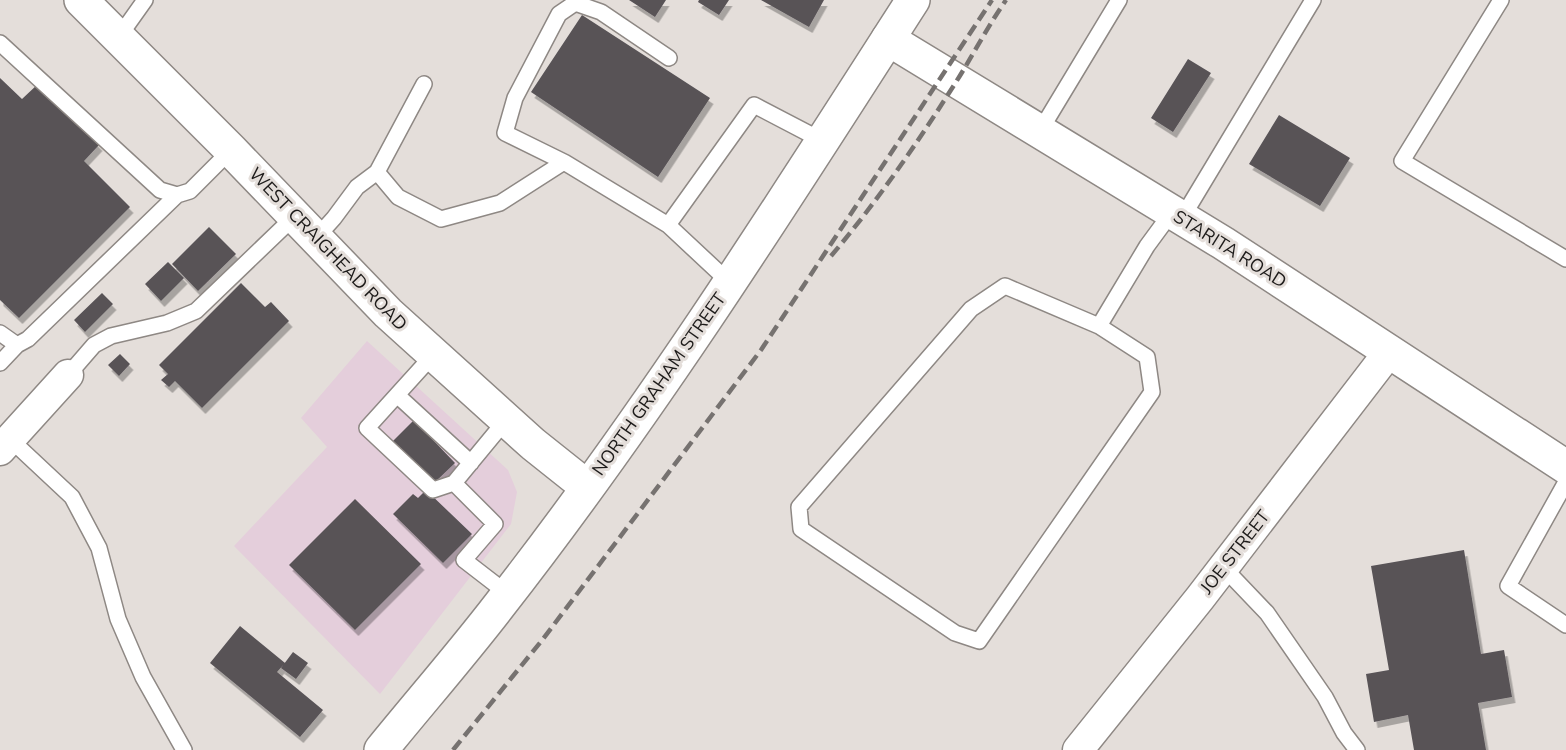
<svg xmlns="http://www.w3.org/2000/svg" width="1566" height="750" viewBox="0 0 1566 750" font-family="'Nunito Sans',sans-serif">
  <style>
    .commercial { fill: #e4cedb }
    .building { fill: #585357; filter: url(#shadow) }
    .lines { fill: none; stroke-linecap: round; stroke-linejoin: round }
    .service-casing { stroke: #8e8884; stroke-width: 18 }
    .minor-casing { stroke: #8e8884; stroke-width: 33 }
    .tertiary-casing { stroke: #8e8884; stroke-width: 36 }
    .secondary-casing { stroke: #8e8884; stroke-width: 36 }
    .service { stroke: #fff; stroke-width: 15 }
    .minor { stroke: #fff; stroke-width: 30 }
    .tertiary { stroke: #fff; stroke-width: 33 }
    .secondary { stroke: #fff; stroke-width: 33 }
    .rail { stroke: #767270; stroke-width: 4.5; stroke-dasharray: 12 6; stroke-linecap: butt }
    .labels { text-anchor: middle; stroke-width: 6; stroke-linejoin: round; paint-order: stroke }
    .street-label { font-size: 18px; fill: #1d1b1a; stroke: #e4deda }
  </style>
  <defs>
    <filter id="shadow"><feDropShadow dx="3.5" dy="6" stdDeviation="0" flood-color="#0004"/></filter>
  </defs>
  <rect width="100%" height="100%" fill="#e4deda"/>
  <path class="commercial" d="M367,341L508,470L517,492L511,524L380,694L234,546L327,447L301,418Z"/>
  <path class="building" d="M629,0H666L655,17Z
    M699,0H729L719,15L698,2Z
    M761,0H824L809,27Z
    M582,15L710,98L658,177L531,92Z
    M1188,59L1211,73L1173,132L1151,118Z
    M0,78L22,99L38,84L99,145L84,161L130,207L19,318L0,300Z
    M1279,115L1350,158L1320,206L1249,164Z
    M209,227L236,254L198,291L172,264Z
    M168,262L184,278L161,301L145,284Z
    M241,283L265,307L271,302L289,321L202,408L175,381L169,387L161,380L168,374L159,365Z
    M102,293L113,304L85,332L74,320Z
    M120,354L130,364L119,376L108,365Z
    M414,420L455,463L433,484L392,442Z
    M426,490L472,534L443,563L393,514L413,494L418,498Z
    M355,499L421,564L355,630L289,565Z
    M1464,550L1481,654L1504,650L1512,697L1478,703L1486,750H1414L1408,715L1374,722L1366,674L1389,670L1371,566Z
    M240,626L285,663L277,672L323,710L300,737L210,663Z
    M293,652L308,663L296,679L281,668Z"/>
  <g class="lines">
    <defs>
      <path id="service" d="M1501,0L1402,161L1566,259
        M118,38L145,0
        M0,43L160,190L177,195L190,191L231,150
        M1040,131L1119,0
        M377,172L424,84
        M1182,218L1313,0
        M668,225L564,162L505,133L515,98L559,14L575,3L601,12L669,58
        M316,238L334,218L357,187L377,172L398,197L441,219L500,203L564,162
        M729,282L668,225L754,105L823,141
        M1099,326L1005,286L971,309L799,507L801,529L955,633L979,641L1152,392L1147,357L1099,326L1147,246L1172,212
        M0,333L17,345L28,339L177,195
        M434,354L367,428L433,490L454,483L495,524L464,560L508,594
        M0,363L17,345
        M68,375L94,345L111,336L167,323L196,311L295,216
        M397,395L471,463
        M10,439L72,497L99,548L118,619L143,677L184,750
        M1566,482L1508,586L1566,625
        M454,483L506,420
        M1223,567L1267,613L1325,697L1344,733L1357,750"/>
      <path id="minor" d="M0,450L68,375
        M1078,750L1200,598L1389,352"/>
      <path id="tertiary" d="M81,0L231,150L388,313L533,444L587,487
        M888,39L1223,243L1566,467"/>
      <path id="secondary" d="M381,750C420,702 461,655 498,607C649,414 781,206 913,0"/>
    </defs>
    <use href="#service" class="service-casing"/>
    <use href="#minor" class="minor-casing"/>
    <use href="#tertiary" class="tertiary-casing"/>
    <use href="#secondary" class="secondary-casing"/>
    <use href="#service" class="service"/>
    <use href="#minor" class="minor"/>
    <use href="#tertiary" class="tertiary"/>
    <use href="#secondary" class="secondary"/>
    <path class="rail" d="M831,256C877,202 918,142 956,82C973,55 988,26 1006,0
      M453,750L543,639L761,350L992,0"/>
  </g>
  <g class="labels">
    <g class="street-label">
      <text transform="translate(328 249) rotate(46)" y="6">WEST CRAIGHEAD ROAD</text>
      <text transform="translate(1230 249) rotate(32)" y="6">STARITA ROAD</text>
      <text transform="translate(659 384) rotate(-55)" y="6">NORTH GRAHAM STREET</text>
      <text transform="translate(1235 552) rotate(-52)" y="6">JOE STREET</text>
    </g>
  </g>
</svg>
